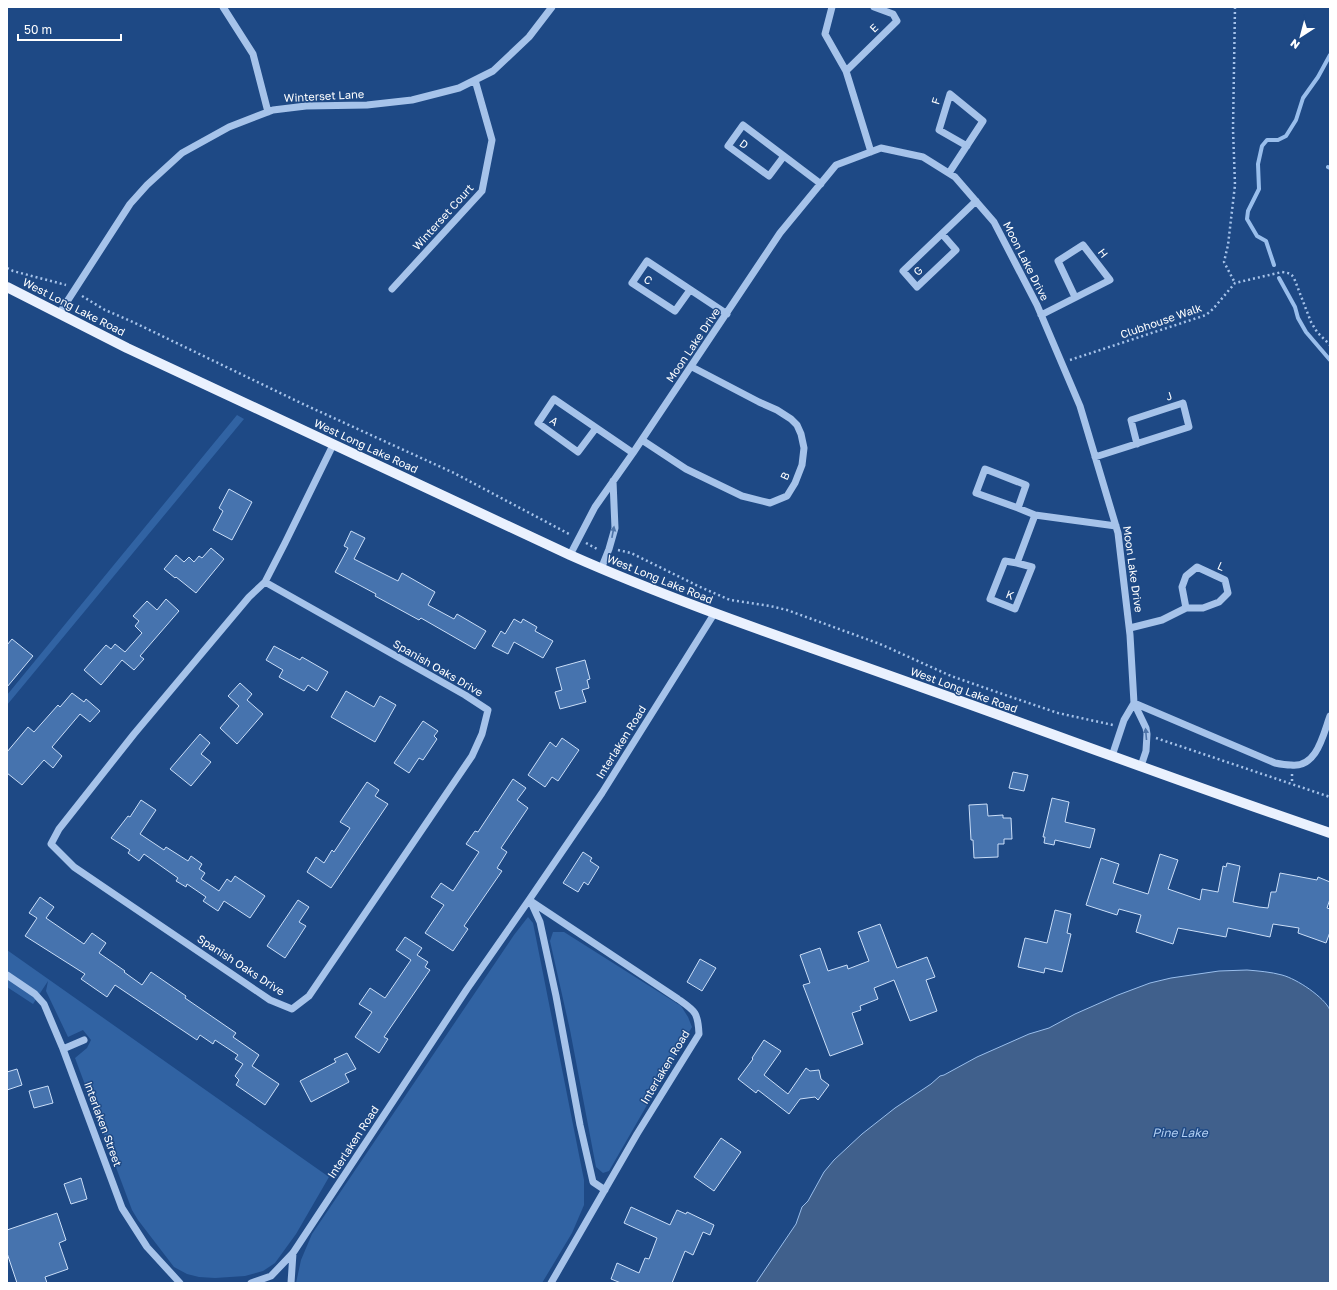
<svg xmlns="http://www.w3.org/2000/svg" width="1337" height="1290" viewBox="0 0 1337 1290" font-family="'Golos Text',sans-serif">
  <style>
    .green { fill: #3163a3 }
    .water { fill: #40608c; stroke: #99beec }
    .lines { fill: none; stroke-linecap: round; stroke-linejoin: round }
    .stream { stroke: #99beec; stroke-width: 4 }
    .building { fill: #4673ae; stroke: #cadef8 }
    .path { stroke: #a6c3ea; stroke-width: 2.5; stroke-dasharray: 2 3; stroke-linecap: butt }
    .minor { stroke: #a6c3ea; stroke-width: 7 }
    .major { stroke: #eaf1fe; stroke-width: 10 }
    .oneway { fill: #4e74a8 }
    .labels { text-anchor: middle; stroke-width: 3; stroke-linejoin: round; paint-order: stroke }
    .street-label { font-size: 11px; fill: #fff; stroke: #1e4985 }
    .water-label { font-size: 12px; font-style: italic; fill: #b1cef2; stroke: #1e4985 }
  </style>
  <rect width="100%" height="100%" fill="#1e4985"/>
  <path class="green" d="M237,415L244,419L7,705V695Z
    M528,917L533,923L584,1180V1205L572,1233L542,1283H296L301,1260L312,1234L514,935Z
    M553,932H564L681,1006L688,1017L692,1027L609,1171L603,1173L596,1167L570,1030L550,941Z
    M7,950L329,1177L296,1234L275,1263L263,1271L245,1276L215,1278L199,1277L187,1274L174,1267L138,1220L132,1210L75,1058L87,1048L91,1040L83,1030L68,1037L46,991L48,981L33,1004L7,987Z"/>
  <path class="water" d="M1247,970C1259,971 1271,972 1282,975C1297,979 1324,997 1330,1010V1283H756L796,1224L802,1207L808,1201L824,1172L834,1160L862,1134L895,1108L931,1084L940,1076L944,1075L977,1057L1029,1034L1049,1028L1075,1014L1118,995L1150,983L1171,978L1219,971Z"/>
  <g class="lines">
    <path class="stream" d="M1328,167L1330,168
      M1274,265L1266,241L1257,236L1247,219L1248,211L1259,189L1258,164L1262,146L1267,140H1278L1286,136L1296,120L1303,98L1318,77L1330,55
      M1279,278L1295,307L1298,318L1306,332L1330,360"/>
  </g>
  <path class="building" d="M229,489L252,502L232,540L213,530L223,511L219,508Z
    M351,531L365,538L354,559L398,581L402,573L435,592L428,605L454,619L457,614L486,631L475,649L421,618L419,620L375,596L376,594L335,572L348,548L344,546Z
    M211,548L224,559L196,593L176,577L175,578L164,569L176,555L184,562L189,557L194,562L199,556L202,558Z
    M166,599L179,611L140,656L144,659L134,670L122,660L101,685L84,670L106,645L111,649L115,644L125,652L142,633L135,626L139,621L133,616L147,601L157,610Z
    M514,619L521,623L523,619L537,627L535,631L553,641L543,658L514,642L508,654L492,646L501,631L505,634Z
    M12,639L33,656L7,687V645Z
    M274,646L300,660L302,657L328,672L317,691L308,685L304,691L279,677L283,670L266,660Z
    M585,660L590,679L587,680L589,688L582,690L586,702L560,709L555,692L562,690L556,668Z
    M240,683L252,694L247,700L263,714L237,744L220,728L239,706L228,696Z
    M346,691L374,707L380,696L396,705L375,742L331,717Z
    M72,693L84,702L86,699L100,711L90,722L80,714L52,747L62,756L53,768L44,760L22,785L7,773V752L28,727L34,732L58,705L60,707Z
    M423,721L438,731L434,736L437,739L423,760L419,758L409,773L394,763Z
    M200,734L210,743L201,754L211,762L191,786L170,769Z
    M562,738L579,750L558,781L552,777L545,787L528,775L550,742L556,747Z
    M1013,772L1028,775L1024,791L1009,788Z
    M513,779L526,788L517,800L528,808L501,848L507,852L497,868L502,871L464,926L468,929L453,951L425,933L444,905L431,897L441,883L453,891L479,852L466,844L475,831L478,832Z
    M367,782L379,790L375,796L388,804L331,888L307,872L316,857L324,863L332,850L334,852L350,828L340,822Z
    M1052,798L1069,802L1065,822L1095,829L1090,848L1055,840L1054,845L1044,843L1045,837H1043Z
    M141,800L156,810L140,834L164,850L166,847L188,861L191,856L202,864L199,869L205,873L201,879L219,891L227,879L231,882L235,876L265,896L250,918L224,901L218,911L203,901L206,897L187,884L186,887L176,881L178,878L144,854L139,861L128,853L130,850L111,838L128,816L130,817Z
    M987,804L988,816L1003,815V818H1011L1012,839H1004V844H998V857L974,858L973,840H971L969,805Z
    M583,852L592,858L590,861L599,867L588,885L584,882L578,892L563,883Z
    M1160,854L1178,860L1168,889L1200,900L1202,889L1218,892L1223,866L1226,867L1227,863L1240,866L1233,902L1259,907L1268,908L1271,892H1276L1280,873L1317,880L1318,877L1330,882V899L1327,908L1330,909V932L1326,943L1298,933L1299,928L1273,924L1270,937L1228,928L1226,937L1178,928L1173,944L1136,932L1141,915L1119,909L1117,915L1086,905L1101,858L1119,864L1113,883L1148,894Z
    M40,897L54,907L46,918L84,944L92,933L106,943L99,953L125,971L124,972L142,985L151,972L186,996L185,998L236,1033L233,1037L259,1055L252,1066L279,1084L265,1105L236,1085L239,1080L235,1076L243,1064L235,1059L238,1055L215,1040L213,1044L200,1035L197,1040L115,985L107,997L81,979L85,974L25,936L37,918L29,913Z
    M298,900L309,907L299,922L306,926L285,958L267,946Z
    M1055,910L1071,914L1067,933L1071,934L1062,972L1045,968L1044,973L1018,967L1025,938L1047,943Z
    M880,924L897,968L927,957L935,977L926,980L937,1011L910,1021L894,980L874,988L878,999L860,1006L861,1010L852,1013L863,1044L830,1056L803,985L810,983L800,955L820,948L828,971L847,965L848,969L869,961L858,932Z
    M405,937L422,948L417,955L428,962L425,967L430,970L384,1037L388,1039L379,1053L355,1037L372,1012L359,1004L370,988L385,998L411,960L396,950Z
    M700,959L716,968L702,991L687,982Z
    M764,1040L781,1051L764,1075L788,1094L806,1068L810,1071L819,1070L821,1079L829,1085L818,1100L815,1097L800,1099L789,1114L758,1090L756,1093L738,1079L753,1059L752,1058Z
    M347,1053L356,1069L345,1074L349,1082L311,1102L300,1081L336,1062L334,1059Z
    M17,1069L22,1085L7,1090V1072Z
    M48,1086L53,1103L34,1108L29,1091Z
    M721,1138L741,1152L714,1191L694,1177Z
    M81,1178L87,1199L71,1204L64,1184Z
    M631,1207L670,1225L677,1210L686,1214L687,1212L714,1225L710,1235L703,1232L693,1255L685,1251L672,1283H621L611,1279L617,1263L639,1273L645,1258L649,1259L657,1238L624,1223Z
    M57,1213L66,1240L59,1243L68,1269L45,1277L47,1283H17L7,1253V1230Z"/>
  <g class="lines">
    <path class="path" d="M1235,7L1233,129L1235,185L1228,245L1224,262L1235,283
      M7,268L13,271L66,285
      M82,296L105,310L133,322L303,404L454,473L571,535
      M1070,360L1206,315L1213,309L1235,283L1282,272C1288,273 1291,273 1294,278L1311,322L1317,332L1330,345
      M586,543L599,550
      M618,550L631,553L698,586L730,600L770,606L787,610L880,644L951,676L1011,697L1058,713L1113,725
      M1156,738L1330,797
      M1292,774V784"/>
    <path class="minor" d="M223,7L253,54L268,112
      M832,7L825,34L846,71L871,152
      M846,71L897,21L893,14L874,7
      M784,156L769,176L728,146L743,125L821,184
      M949,173L983,121L950,94L939,130L967,146
      M942,234L956,250L917,287L903,271L976,201
      M392,289L482,191L492,140L475,80
      M690,290L675,311L632,283L647,261L727,314
      M59,314L130,204L147,185L182,153L229,127L273,110L306,106L367,105L412,100L459,88L493,71L529,37L552,7
      M1041,315L1110,280L1083,245L1058,261L1075,297
      M596,428L578,452L538,423L554,399L633,453
      M642,440L686,469L742,496L770,503L787,496L795,483L802,465L804,448L801,434L797,425L791,419L777,410L759,402L692,367
      M1095,457L1189,427L1183,403L1131,420L1137,444
      M1018,508L976,493L985,469L1026,485L1018,508L1035,515L1116,526
      M570,555L595,507L633,453L780,233L836,165L881,148L923,157L955,177L994,222L1037,305L1080,406L1118,533L1130,635L1134,703L1146,728L1147,734L1146,751L1141,766
      M1017,563L1032,567L1015,609L990,599L1005,561L1017,563L1035,515
      M601,569L609,549L615,528L613,481
      M265,582L465,695L488,710L482,734L472,756L309,996L292,1009L270,1000L74,867L51,844L59,829L134,734L249,597L265,582L285,543L333,445
      M1130,628L1162,620L1186,608H1203L1219,602L1228,593L1225,580L1197,567L1186,576L1182,587L1186,608
      M1134,703L1275,763C1280,764 1286,765 1291,765C1317,768 1323,735 1330,716
      M1112,756L1124,720L1134,703
      M529,900L678,999C695,1011 698,1012 699,1034L637,1134L551,1283
      M530,900L540,922L556,996L580,1125L593,1182L605,1190
      M7,975L35,994L44,1004L63,1049L122,1208L147,1247L180,1283
      M63,1049L84,1040
      M251,1283L271,1276L293,1253L467,989L529,900L602,793L714,614
      M291,1283L293,1253"/>
    <path class="major" d="M7,287L127,348L570,555C685,606 805,645 924,688C1059,736 1194,787 1330,833"/>
  </g>
  <defs><path id="oneway-solid" d="M-6-.8H1V-3.2L6.5 0L1 3.2V.8H-6Z"/></defs>
  <g class="oneway">
    <use href="#oneway-solid" transform="translate(613 532) rotate(-79)"/>
    <use href="#oneway-solid" transform="translate(1146 734) rotate(-95)"/>
  </g>
  <g class="labels">
    <g class="street-label">
      <text transform="translate(874 28) rotate(-44)" y="4">E</text>
      <text transform="translate(324 96) rotate(-3)" y="4">Winterset Lane</text>
      <text transform="translate(936 101) rotate(-73)" y="4">F</text>
      <text transform="translate(744 144) rotate(36)" y="4">D</text>
      <text transform="translate(443 217) rotate(-48)" y="4">Winterset Court</text>
      <text transform="translate(1103 253) rotate(52)" y="4">H</text>
      <text transform="translate(1026 261) rotate(63)" y="4">Moon Lake Drive</text>
      <text transform="translate(918 271) rotate(-44)" y="4">G</text>
      <text transform="translate(648 280) rotate(33)" y="4">C</text>
      <text transform="translate(74 307) rotate(27)" y="4">West Long Lake Road</text>
      <text transform="translate(1161 321) rotate(-19)" y="4">Clubhouse Walk</text>
      <text transform="translate(693 345) rotate(-56)" y="4">Moon Lake Drive</text>
      <text transform="translate(1169 396) rotate(-18)" y="4">J</text>
      <text transform="translate(554 421) rotate(35)" y="4">A</text>
      <text transform="translate(366 446) rotate(25)" y="4">West Long Lake Road</text>
      <text transform="translate(785 476) rotate(-65)" y="4">B</text>
      <text transform="translate(1221 566) rotate(24)" y="4">L</text>
      <text transform="translate(1133 569) rotate(82)" y="4">Moon Lake Drive</text>
      <text transform="translate(660 579) rotate(22)" y="4">West Long Lake Road</text>
      <text transform="translate(1010 595) rotate(21)" y="4">K</text>
      <text transform="translate(438 668) rotate(30)" y="4">Spanish Oaks Drive</text>
      <text transform="translate(964 690) rotate(20)" y="4">West Long Lake Road</text>
      <text transform="translate(621 742) rotate(-58)" y="4">Interlaken Road</text>
      <text transform="translate(241 965) rotate(33)" y="4">Spanish Oaks Drive</text>
      <text transform="translate(665 1067) rotate(-59)" y="4">Interlaken Road</text>
      <text transform="translate(103 1124) rotate(70)" y="4">Interlaken Street</text>
      <text transform="translate(353 1142) rotate(-57)" y="4">Interlaken Road</text>
    </g>
    <g class="water-label">
      <text x="1180" y="1137">Pine Lake</text>
    </g>
  </g>
  <rect width="1337" height="1290" fill="none" stroke="#ffffff" stroke-width="16"/>
  <g transform="translate(1301 36) rotate(216)" stroke="#1e4985" stroke-width="3" paint-order="stroke">
  <path d="M0-3L7 15L0 10L-7 15Z" fill="#ffffff"/>
  <text y="-6" font-size="11" font-weight="bold" text-anchor="middle" fill="#ffffff">N</text>
  </g>
  <path d="M18 34v6h103v-6" fill="none" stroke="#ffffff" stroke-width="2"/>
  <text x="24" y="34" font-size="12" fill="#ffffff" stroke="#1e4985" stroke-width="3" paint-order="stroke">50 m</text>
</svg>
